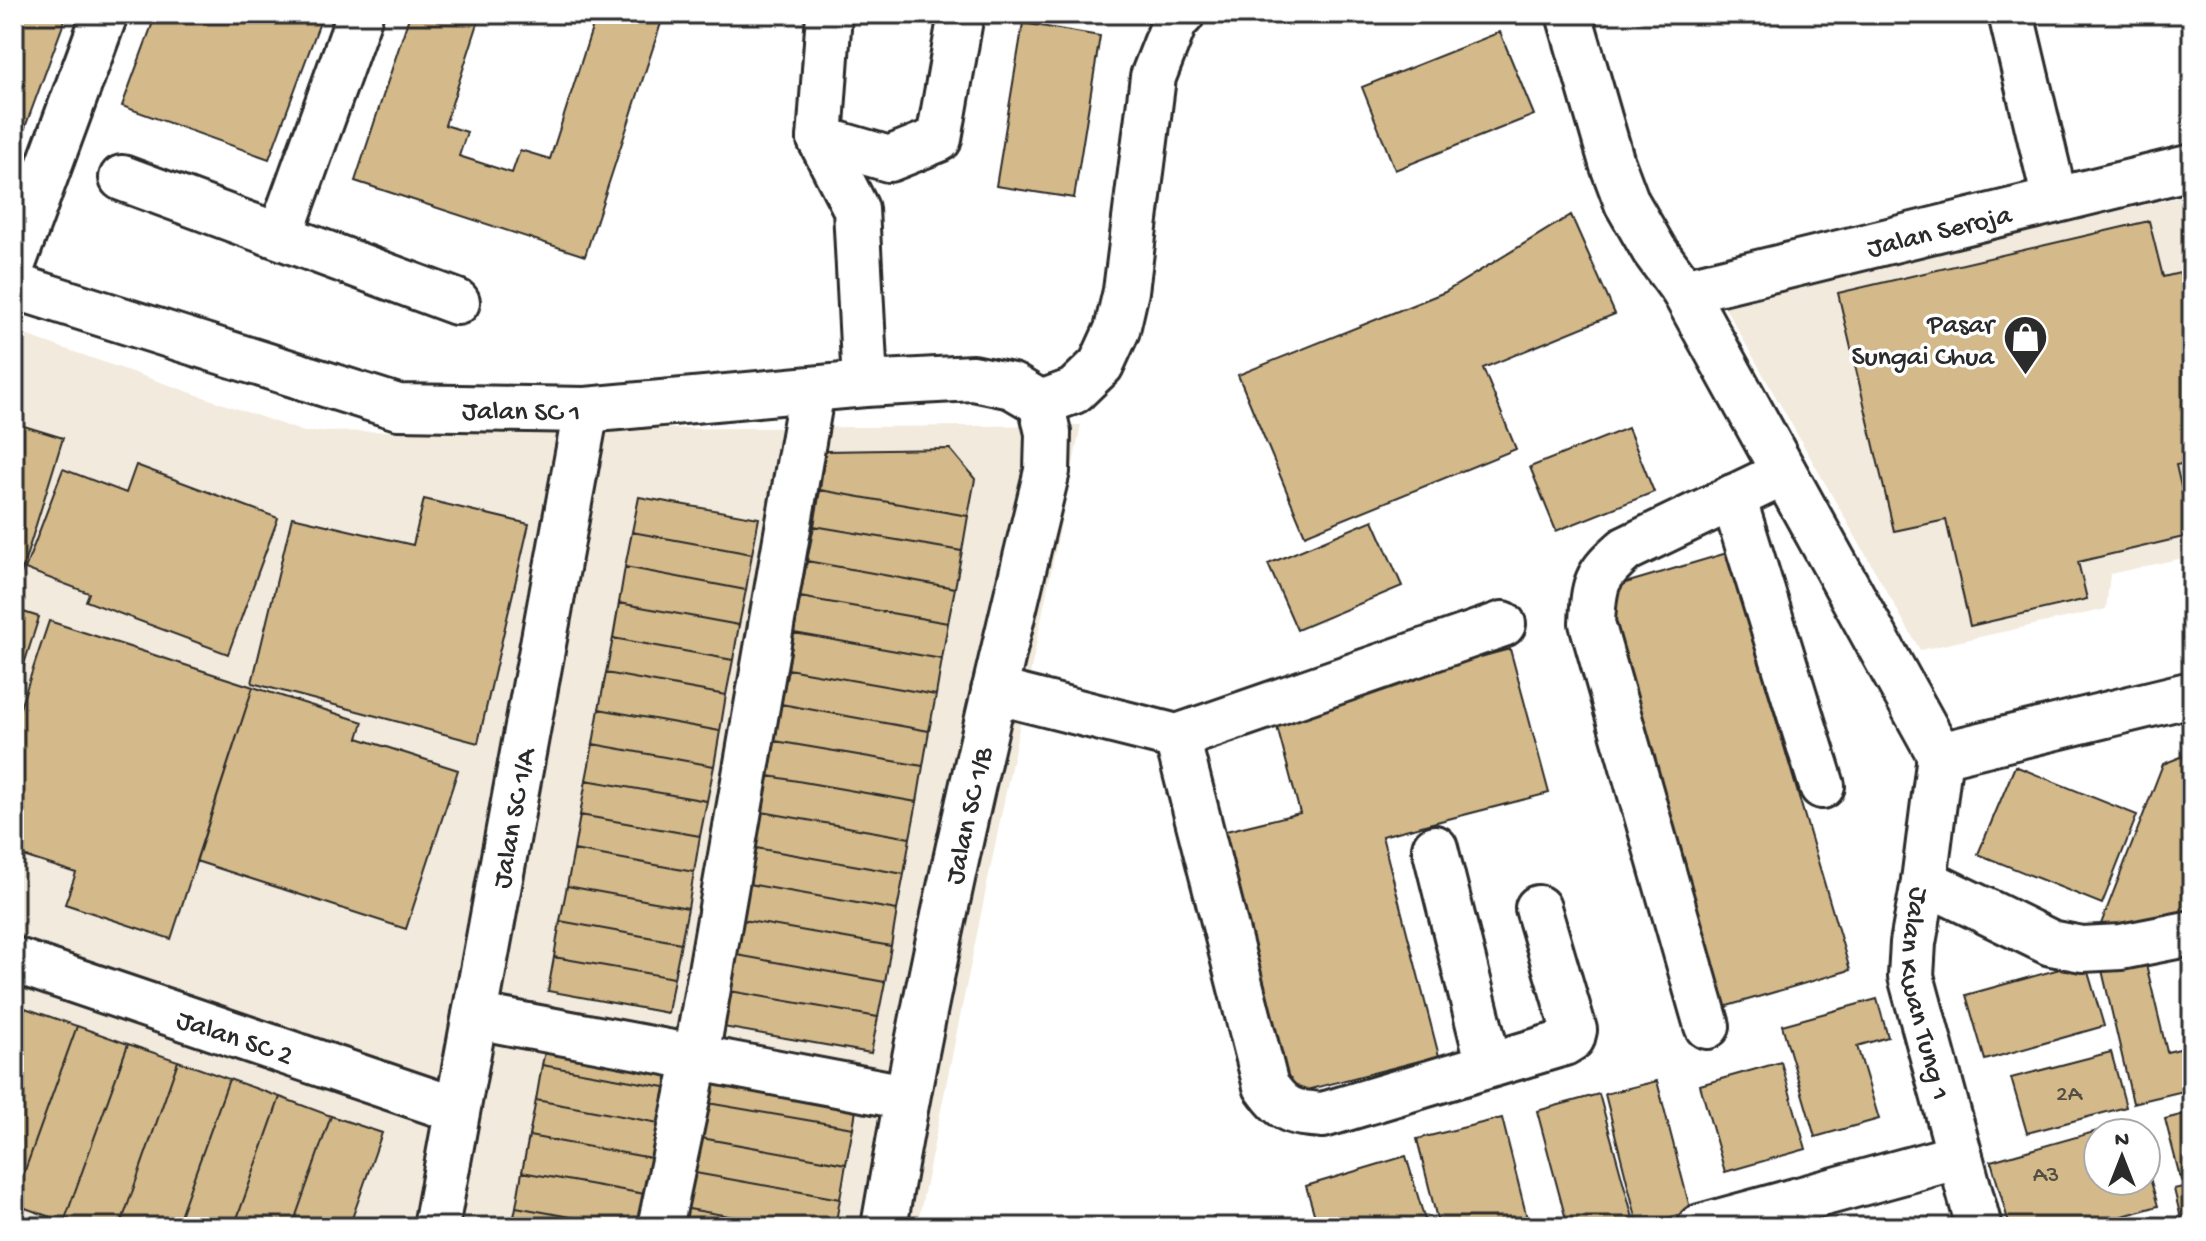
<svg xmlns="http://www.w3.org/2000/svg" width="2206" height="1241" viewBox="0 0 2206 1241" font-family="'Gochi Hand',sans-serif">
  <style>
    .built { fill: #f2eadc }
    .building { fill: #d4ba8a; stroke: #2b2b2b; stroke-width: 2 }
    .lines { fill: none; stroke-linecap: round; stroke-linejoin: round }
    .minor-casing { stroke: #2b2b2b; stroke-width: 50 }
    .minor { stroke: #fff; stroke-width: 44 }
    .labels { text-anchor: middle; stroke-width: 7; stroke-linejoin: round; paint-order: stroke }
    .number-label { font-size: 24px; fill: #554f43 }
    .street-label { font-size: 28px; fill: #2b2b2b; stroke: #fff }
    .poi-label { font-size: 28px; fill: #2b2b2b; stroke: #fff; text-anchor: end }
  </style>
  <rect width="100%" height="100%" fill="#fff"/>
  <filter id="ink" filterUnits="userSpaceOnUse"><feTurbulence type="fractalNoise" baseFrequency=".0125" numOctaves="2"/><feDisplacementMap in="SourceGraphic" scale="16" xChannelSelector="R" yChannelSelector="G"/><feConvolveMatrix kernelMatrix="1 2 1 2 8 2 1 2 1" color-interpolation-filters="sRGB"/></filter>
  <g filter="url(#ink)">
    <path class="built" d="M2192,194V556L2110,574L2106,609L1920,650L1723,304Z
      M14,331L304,432L1081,425L917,1227H14Z"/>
    <path class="building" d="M14,14H67L23,133L14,129Z
      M156,14H323L269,159L122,106Z
      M410,14H481L445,125L467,132L459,156L512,173L520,150L550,159L593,25L565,14H664L585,256L355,181Z
      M1023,23L1100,36L1074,198L996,186Z
      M1500,32L1534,115L1395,170L1362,87Z
      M1571,215L1615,314L1483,368L1516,449L1305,535L1238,375L1445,292Z
      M2149,221L2163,277L2192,270V462L2176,465L2192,535L2078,562L2087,599L1970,626L1946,520L1894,531L1838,293Z
      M14,423L63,438L14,596Z
      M1628,428L1654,492L1556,531L1530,467Z
      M950,449L975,479L968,516L820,490L825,451Z
      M136,465L278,518L228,654L86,601L89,593L25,569L63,469L126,493Z
      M820,490L968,516L962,551L814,526Z
      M639,497L759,518L752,554L632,532Z
      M424,499L529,524L478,743L252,683L292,517L413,545Z
      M1373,520L1402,586L1297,630L1268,564Z
      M814,526L962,551L955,588L807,561Z
      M632,532L752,554L746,590L625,567Z
      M1727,553L1850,970L1717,1009L1595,592Z
      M807,561L955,588L948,623L800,597Z
      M625,567L746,590L739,625L619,603Z
      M800,597L948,623L942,659L794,633Z
      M619,603L739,625L733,660L613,638Z
      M14,609L39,617L14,696Z
      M49,621L253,687L171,939L65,904L76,873L14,853V726Z
      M794,633L942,659L936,695L788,669Z
      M613,638L733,660L726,695L606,673Z
      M1510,649L1549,793L1382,836L1439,1056L1291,1094L1222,832L1300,813L1273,712Z
      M788,669L936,695L929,731L781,704Z
      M606,673L726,695L720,731L599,709Z
      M253,687L363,722L358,738L458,770L406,929L196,861Z
      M781,704L929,731L923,766L775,741Z
      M599,709L720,731L714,766L593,744Z
      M775,741L923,766L917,802L769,776Z
      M593,744L714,766L707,801L586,780Z
      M2191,753L2192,912L2096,937L2163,764Z
      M2015,766L2137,815L2102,904L1978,854Z
      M769,776L917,802L910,838L762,812Z
      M586,780L707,801L700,836L580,815Z
      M762,812L910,838L904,874L756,848Z
      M580,815L700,836L694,872L574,850Z
      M756,848L904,874L897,910L749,884Z
      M574,850L694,872L688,908L567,886Z
      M749,884L897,910L891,946L743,920Z
      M567,886L688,908L681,943L560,921Z
      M743,920L891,946L885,982L737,955Z
      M560,921L681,943L674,978L554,957Z
      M737,955L885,982L878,1017L730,991Z
      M554,957L674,978L668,1013L548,991Z
      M2145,960L2167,1052L2192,1046V1089L2133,1103L2102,970Z
      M2085,962L2104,1026L1985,1060L1966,995Z
      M730,991L878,1017L871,1053L723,1027Z
      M1877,999L1888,1037L1857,1046L1879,1119L1815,1137L1782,1025Z
      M14,1004L25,1008L14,1040Z
      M25,1008L77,1026L14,1201V1040Z
      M77,1026L128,1044L64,1222L14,1204V1201Z
      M550,1029L694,1056L687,1091L542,1065Z
      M128,1044L178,1061L120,1227H79L64,1222Z
      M2111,1052L2126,1107L2027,1133L2011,1078Z
      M178,1061L229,1079L176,1227H120Z
      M1781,1062L1806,1149L1725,1172L1700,1085Z
      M542,1065L687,1091L680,1127L536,1100Z
      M708,1066L859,1092L853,1128L702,1102Z
      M229,1079L280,1097L234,1227H176Z
      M1657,1081L1691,1212L1638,1225L1605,1094Z
      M1599,1094L1635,1225L1628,1227H1568L1537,1111Z
      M280,1097L331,1116L292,1227H234Z
      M536,1100L680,1127L674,1162L529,1136Z
      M702,1102L853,1128L846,1164L696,1137Z
      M2192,1112V1174L2180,1177L2165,1119Z
      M331,1116L382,1133L349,1227H292Z
      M1502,1118L1528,1222L1508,1227H1439L1417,1139Z
      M2133,1121L2137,1133H2098V1181H2146V1164L2158,1206L2084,1227H2010L1991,1161Z
      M529,1136L674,1162L667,1198L522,1172Z
      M696,1137L846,1164L840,1199L690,1172Z
      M1406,1156L1427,1227H1318L1306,1186Z
      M522,1172L667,1198L661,1227H624L516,1207Z
      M690,1172L840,1199L835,1227H792L683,1208Z
      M2192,1185V1227H2183L2174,1189Z
      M516,1207L624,1227H512Z
      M683,1208L792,1227H679Z
      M2160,1219L2162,1227H2131Z"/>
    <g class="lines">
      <defs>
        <g id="minor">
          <path d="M829,14L820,139L856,209L865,384"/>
          <path d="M1569,14L1612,163L1627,203L1654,250L1684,291L1940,755"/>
          <path d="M2011,14L2055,200"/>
          <path d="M820,139L889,159L939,139L961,14"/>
          <path d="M122,178L457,302"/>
          <path d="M280,236L360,14"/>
          <path d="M14,261L105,14"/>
          <path id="s1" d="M14,286L398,407L586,410L865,384L973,378L1012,386L1041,403"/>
          <path id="s2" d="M1684,291L2192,167"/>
          <path d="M1041,403L1074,391L1101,365L1117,330L1126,291L1153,77L1175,21L1182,14"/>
          <path d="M1733,497L1822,786"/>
          <path d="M994,691L1177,737L1503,624"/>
          <path d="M1177,737L1266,1086C1284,1111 1291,1113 1323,1115L1564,1043L1572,1038L1574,1030L1538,908"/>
          <path id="s3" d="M1940,755L1924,881L1913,943L1911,976L1979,1227"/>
          <path d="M1940,755L2192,694"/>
          <path d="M1435,848L1489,1065"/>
          <path d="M1924,881L2051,943L2082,949L2121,947L2192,933"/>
          <path id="s4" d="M14,960L457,1110"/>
          <path d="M475,1016L906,1097"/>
          <path d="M1707,1026L1592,623C1594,583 1595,576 1626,549L1784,473"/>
          <path id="s5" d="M436,1227L586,410"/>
          <path d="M660,1227L696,1057L812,390"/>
          <path id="s6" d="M884,1227C927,973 986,721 1047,471L1048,433L1041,403"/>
          <path d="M1700,1227L1960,1156"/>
        </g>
      </defs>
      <use href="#minor" class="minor-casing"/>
      <use href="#minor" class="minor"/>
    </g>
  </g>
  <defs>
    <symbol id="shop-pin" viewBox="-11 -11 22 30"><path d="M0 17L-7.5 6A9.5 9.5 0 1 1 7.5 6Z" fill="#2b2b2b" stroke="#fff"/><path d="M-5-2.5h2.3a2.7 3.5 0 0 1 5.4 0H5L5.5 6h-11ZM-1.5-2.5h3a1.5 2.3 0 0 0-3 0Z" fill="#fff"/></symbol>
  </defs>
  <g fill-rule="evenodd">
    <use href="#shop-pin" x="2000" y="312" width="51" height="69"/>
  </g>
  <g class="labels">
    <g class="number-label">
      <text x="2069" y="1100">2A</text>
      <text x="2046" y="1181">A3</text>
    </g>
    <g class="street-label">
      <text dy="10" stroke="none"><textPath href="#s2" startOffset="262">Jalan Seroja</textPath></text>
      <text dy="10" stroke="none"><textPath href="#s1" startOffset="526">Jalan SC 1</textPath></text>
      <text dy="10" stroke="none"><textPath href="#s6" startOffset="420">Jalan SC 1/B</textPath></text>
      <text dy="10" stroke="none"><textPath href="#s5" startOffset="416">Jalan SC 1/A</textPath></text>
      <text dy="10" stroke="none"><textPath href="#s3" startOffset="242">Jalan Kwan Tung 1</textPath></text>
      <text dy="10" stroke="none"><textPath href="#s4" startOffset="234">Jalan SC 2</textPath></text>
    </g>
    <g class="poi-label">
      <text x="1994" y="332">Pasar<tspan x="1994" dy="32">Sungai Chua</tspan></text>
    </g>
  </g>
  <rect width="2206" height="1241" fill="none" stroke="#fff" stroke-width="48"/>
  <rect x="24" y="24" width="2158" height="1193" fill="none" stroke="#2b2b2b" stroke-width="3" filter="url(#ink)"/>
  <g transform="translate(2122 1157)"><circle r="38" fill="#ffffff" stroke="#aaaaaa" stroke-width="2"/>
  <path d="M0-6L14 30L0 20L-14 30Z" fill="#2b2b2b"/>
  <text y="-12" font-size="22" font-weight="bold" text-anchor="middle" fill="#2b2b2b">N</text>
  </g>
</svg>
